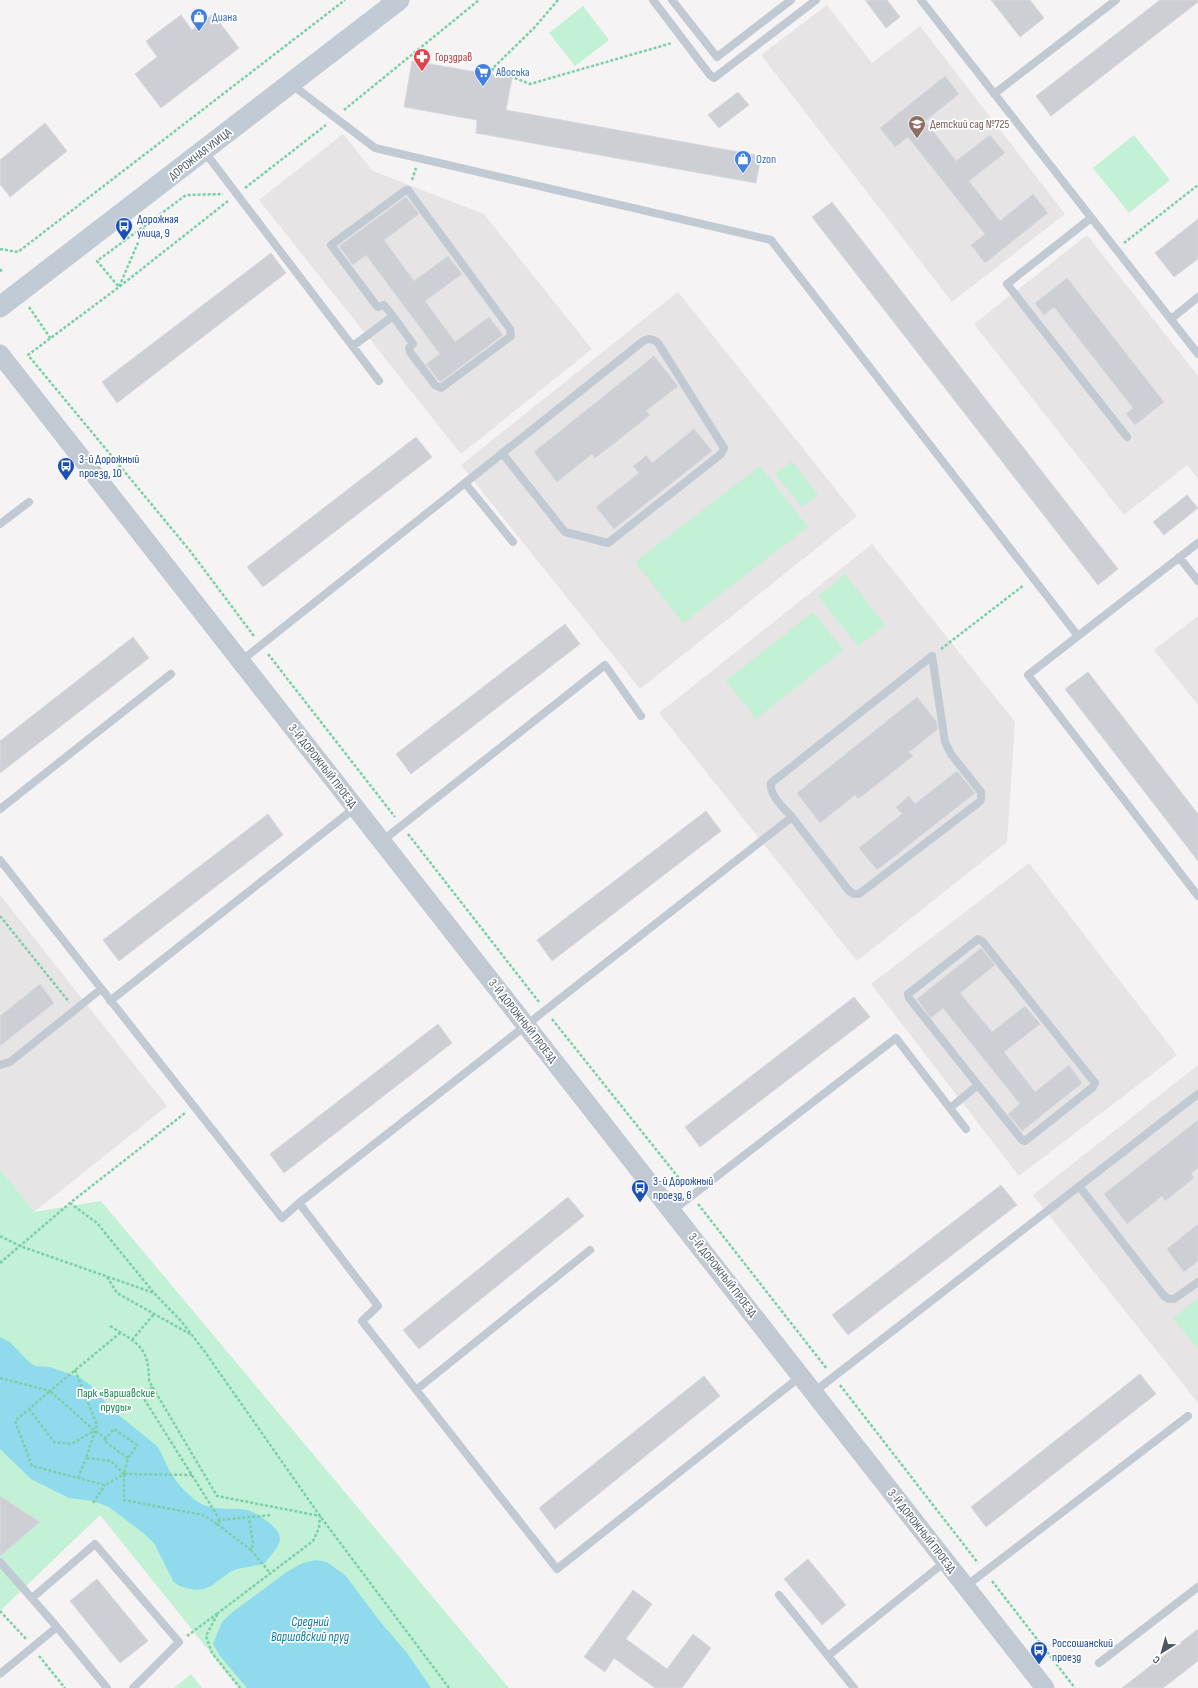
<svg xmlns="http://www.w3.org/2000/svg" width="1198" height="1688" viewBox="0 0 1198 1688" font-family="'Sofia Sans Condensed',sans-serif">
  <style>
    .education { fill: #e6e4e5 }
    .green { fill: #c3f1d5 }
    .water { fill: #90daee }
    .building { fill: #cdcfd5; stroke: #d7d9de }
    .lines { fill: none; stroke-linecap: round; stroke-linejoin: round }
    .path { stroke: #7ad0a6; stroke-width: 2.5; stroke-dasharray: 3 2; stroke-linecap: butt }
    .service { stroke: #c1cad2; stroke-width: 8 }
    .tertiary { stroke: #c1cad2; stroke-width: 19 }
    .secondary { stroke: #c1cbd6; stroke-width: 21 }
    .labels { text-anchor: middle; stroke-width: 3.5; stroke-linejoin: round; paint-order: stroke }
    .shop-label { font-size: 12px; fill: #366cbe; stroke: #fff; text-anchor: start }
    .health-label { font-size: 12px; fill: #be3a42; stroke: #fff; text-anchor: start }
    .education-label { font-size: 12px; fill: #785e54; stroke: #fff; text-anchor: start }
    .street-label { font-size: 12px; fill: #4a5661; stroke: #fff }
    .transit-label { font-size: 12px; fill: #164399; stroke: #fff; text-anchor: start }
    .park-label { font-size: 12px; fill: #17864f; stroke: #fff }
    .water-label { font-size: 13px; font-style: italic; fill: #0c7c9b; stroke: #fff }
  </style>
  <rect width="100%" height="100%" fill="#f5f3f3"/>
  <path class="education" d="M827,5L872,63L920,26L1065,214L952,302L761,55Z
    M343,134L373,171L484,214L592,349L461,454L259,200Z
    M1087,235L1198,376V479L1187,465L1124,515L974,324Z
    M678,292L857,516L640,689L461,465Z
    M872,544L1015,722L1007,842L857,961L659,713Z
    M1198,616V705L1154,650Z
    M1029,863L1177,1055L1019,1176L871,984Z
    M0,895L167,1106L34,1212L0,1169Z
    M1198,1065V1403L1033,1195Z"/>
  <path class="green" d="M583,6L609,40L575,66L549,33Z
    M1134,135L1170,180L1129,213L1093,168Z
    M792,461L818,495L802,507L775,474Z
    M760,466L808,527L683,623L635,562Z
    M845,574L885,625L858,646L818,596Z
    M813,612L843,650L756,719L726,681Z
    M0,1169L34,1212L101,1201L509,1688H239L100,1515L0,1611Z
    M1198,1298V1349L1173,1318Z
    M191,1674L202,1688H174Z"/>
  <path class="water" d="M0,1337L10,1342L28,1361L35,1366L50,1367L81,1378L94,1388L110,1408L157,1446C162,1453 164,1460 168,1468C174,1480 191,1500 204,1505C217,1511 233,1507 247,1510C254,1512 262,1517 268,1522C290,1538 277,1547 264,1564L237,1569L230,1572L211,1586L204,1589L195,1590L179,1586L173,1581L154,1543L142,1532L109,1507L93,1501L69,1498L31,1479L0,1449Z
    M315,1560L327,1562L346,1576L378,1619L407,1653L431,1688H247L220,1656L213,1644L222,1622L230,1614L288,1571L303,1563Z"/>
  <path class="building" d="M865,0H887L900,17L886,28Z
    M991,0H1030L1044,18L1020,37Z
    M1160,0H1198V2L1051,116L1036,96Z
    M213,14L239,48L161,108L135,74L157,57L146,41L181,15L192,30Z
    M412,61L512,78L506,110L761,156L756,183L476,133L477,120L404,107Z
    M945,76L959,94L925,121L956,161L990,135L1005,153L969,181L1000,221L1033,194L1048,213L985,263L971,245L985,234L908,137L895,147L880,128Z
    M738,92L749,105L719,128L708,115Z
    M45,123L67,151L10,197L0,184V160Z
    M406,197L419,214L384,240L414,281L448,256L462,274L425,301L455,342L489,317L503,335L440,382L426,364L440,354L366,255L353,265L339,246Z
    M832,202L1118,569L1098,585L812,217Z
    M1198,219V259L1174,277L1155,253Z
    M271,253L286,273L117,403L102,382Z
    M1067,278L1164,402L1135,425L1126,414L1133,408L1054,307L1044,315L1035,303Z
    M654,356L678,386L646,411L650,415L617,441L595,458L592,454L557,482L534,452Z
    M694,429L712,451L614,529L596,507L639,473L633,466L642,459L646,455L652,463Z
    M416,437L432,457L263,587L247,567Z
    M1187,495L1198,508L1164,535L1153,522Z
    M565,624L580,644L411,774L396,754Z
    M133,637L149,658L0,773V741Z
    M1088,672L1198,814V861L1065,689Z
    M917,697L936,721L938,729L909,752L913,756L880,782L858,799L855,795L820,823L797,793Z
    M957,771L975,793L877,870L859,848L902,814L896,807L909,796L915,804Z
    M706,811L721,831L552,961L537,940Z
    M268,814L283,835L119,961L103,940Z
    M981,948L995,965L960,993L992,1032L1025,1006L1040,1024L1004,1052L1035,1092L1069,1065L1082,1083L1022,1131L1008,1114L1020,1104L943,1008L931,1018L917,999Z
    M40,984L54,1003L0,1046V1016Z
    M854,997L870,1017L700,1147L685,1127Z
    M438,1024L452,1043L284,1173L270,1154Z
    M1198,1120V1168L1191,1173L1194,1178L1165,1201L1162,1196L1127,1224L1104,1194Z
    M1001,1185L1017,1205L848,1335L832,1315Z
    M568,1197L584,1216L419,1349L403,1330Z
    M1198,1224V1261L1184,1272L1167,1249Z
    M1140,1374L1156,1394L986,1527L971,1507Z
    M704,1376L720,1396L555,1529L539,1508Z
    M0,1496L40,1522L0,1556Z
    M808,1559L846,1605L822,1625L784,1579Z
    M97,1579L148,1641L120,1663L70,1601Z
    M633,1590L652,1604L626,1639L667,1669L693,1634L711,1648L682,1688H655L614,1658L605,1672L584,1657Z
    M1198,1629V1661L1163,1688H1122Z"/>
  <g class="lines">
    <path class="path" d="M558,0L534,28L492,69L530,84L672,43
      M344,110L479,0
      M412,180L416,168
      M245,188L326,125
      M228,201L119,287L28,355L191,552L254,636
      M146,224L119,287L97,261L186,195L223,194
      M1124,243L1198,185
      M0,249L18,252L345,0
      M0,269L3,273
      M29,307L51,339
      M941,649L1024,585
      M268,654L395,817
      M408,834L539,1002
      M0,916L69,1002
      M552,1019L686,1187
      M70,1203L97,1223L154,1293
      M698,1204L827,1369
      M0,1236L20,1246L154,1293L181,1321L205,1352L320,1516L449,1688
      M0,1263L70,1203L185,1113
      M107,1277L117,1293L190,1334
      M110,1326C137,1343 149,1346 149,1381L217,1496L320,1516L319,1528L313,1541L218,1613
      M132,1340L154,1314
      M75,1370L97,1425L86,1458L111,1461L124,1474L105,1485L32,1466L15,1421L50,1391L95,1431L106,1438L114,1429L137,1445L128,1458L124,1474L192,1475
      M0,1378L50,1391L120,1333
      M840,1385L978,1563
      M153,1387L141,1394L220,1520L272,1515
      M29,1409L54,1442L71,1444L94,1431
      M106,1438L104,1441L128,1458
      M124,1474V1500L203,1515L217,1524
      M78,1478L86,1458
      M93,1503L105,1485
      M220,1520L217,1524L251,1550L253,1543L249,1517
      M251,1550L270,1573
      M992,1581L1075,1688
      M0,1611L26,1639
      M187,1636L218,1613L206,1636L212,1653L240,1688
      M39,1656L65,1688"/>
    <path class="service" d="M653,0L710,75L714,78L816,0
      M672,0L717,57L791,0
      M921,0L1198,354
      M291,84L375,148L771,240L1078,636L1028,675L1198,896
      M994,94L1116,0
      M204,151L379,381
      M1091,218L1007,284L1127,437
      M1171,319L1198,297
      M353,346L393,316L413,344L409,348L410,352L435,385L441,388L511,336L510,329L408,190H406L331,245L376,305L378,307L384,305L393,316
      M465,483L642,342C648,338 652,338 658,343L724,448L721,454L608,543L565,532L502,453
      M0,524L29,502
      M1179,557L1198,581
      M1078,636L1198,543
      M241,661L465,483L513,542
      M0,809L171,674
      M382,841L605,665L641,716
      M0,860L282,1218L299,1203L378,1306L362,1321L557,1569L801,1376
      M110,1001L356,807
      M0,1065L10,1062L101,989
      M950,1108L978,1085L909,998L908,994L978,939L983,942L1095,1083L1093,1087L1025,1141L1022,1140L978,1085
      M1079,1186L1164,1296L1169,1299H1174L1198,1282
      M299,1203L792,817L849,891L854,894H859L978,803L981,800V792L951,754L945,742L932,656L771,783C769,795 784,808 792,817
      M672,1211L896,1038L966,1129
      M416,1390L590,1250
      M814,1392L1198,1094
      M0,1562L57,1627
      M966,1586L1188,1416
      M779,1595L854,1688
      M32,1598L95,1544L179,1642L133,1688
      M828,1656L946,1561
      M1099,1663L1198,1587
      M0,1674L57,1627L107,1688"/>
    <path class="tertiary" d="M0,354L1045,1688"/>
    <path class="secondary" d="M0,307L399,0"/>
  </g>
  <defs>
    <symbol id="shop-pin" viewBox="-11 -11 22 30"><path d="M0 17L-7.5 6A9.5 9.5 0 1 1 7.5 6Z" fill="#3f7fe0" stroke="#fff"/><path d="M-5-2.5h2.3a2.7 3.5 0 0 1 5.4 0H5L5.5 6h-11ZM-1.5-2.5h3a1.5 2.3 0 0 0-3 0Z" fill="#fff"/></symbol>
    <symbol id="pharmacy-pin" viewBox="-11 -11 22 30"><path d="M0 17L-7.5 6A9.5 9.5 0 1 1 7.5 6Z" fill="#e0444e" stroke="#fff"/><path d="M-2-6h4v4h4v4h-4v4h-4v-4h-4v-4h4Z" fill="#fff"/></symbol>
    <symbol id="supermarket-pin" viewBox="-11 -11 22 30"><path d="M0 17L-7.5 6A9.5 9.5 0 1 1 7.5 6Z" fill="#3f7fe0" stroke="#fff"/><path d="M-6-5.5h2.5l.6 2H6L4.5 2H-2.5L-4.4-4H-6ZM-1.5 3.2a1.3 1.3 0 1 0 .1 0ZM3 3.2a1.3 1.3 0 1 0 .1 0Z" fill="#fff"/></symbol>
    <symbol id="school-pin" viewBox="-11 -11 22 30"><path d="M0 17L-7.5 6A9.5 9.5 0 1 1 7.5 6Z" fill="#8d6e63" stroke="#fff"/><path d="M0-5L7-2L0 1L-7-2ZM-4 1L0 2.5L4 1V4Q0 6-4 4Z" fill="#fff"/></symbol>
    <symbol id="bus-pin" viewBox="-11 -11 22 30"><path d="M0 17L-7.5 6A9.5 9.5 0 1 1 7.5 6Z" fill="#1a4fb4" stroke="#fff"/><path d="M-5-6H5V4H4V6H2V4H-2V6H-4V4H-5ZM-3.5-4V0h7V-4ZM-3.5 1.2v1.5H-2V1.2ZM2 1.2v1.5H3.5V1.2Z" fill="#fff"/></symbol>
  </defs>
  <g fill-rule="evenodd">
    <use href="#shop-pin" x="189" y="7" width="20" height="27"/>
    <use href="#pharmacy-pin" x="412" y="47" width="20" height="27"/>
    <use href="#supermarket-pin" x="473" y="62" width="20" height="27"/>
    <use href="#school-pin" x="907" y="114" width="20" height="27"/>
    <use href="#shop-pin" x="733" y="149" width="20" height="27"/>
    <use href="#bus-pin" x="114" y="216" width="20" height="27"/>
    <use href="#bus-pin" x="56" y="456" width="20" height="27"/>
    <use href="#bus-pin" x="630" y="1178" width="20" height="27"/>
    <use href="#bus-pin" x="1029" y="1640" width="20" height="27"/>
  </g>
  <g class="labels">
    <g class="shop-label">
      <text x="212" y="21">Диана</text>
      <text x="496" y="76">Авоська</text>
      <text x="756" y="163">Ozon</text>
    </g>
    <g class="health-label">
      <text x="435" y="61">Горздрав</text>
    </g>
    <g class="education-label">
      <text x="930" y="128">Детский сад №725</text>
    </g>
    <g class="street-label">
      <text transform="translate(200 154) rotate(-38)" y="4">ДОРОЖНАЯ УЛИЦА</text>
      <text transform="translate(323 766) rotate(52)" y="4">3-Й ДОРОЖНЫЙ ПРОЕЗД</text>
      <text transform="translate(523 1021) rotate(52)" y="4">3-Й ДОРОЖНЫЙ ПРОЕЗД</text>
      <text transform="translate(723 1275) rotate(52)" y="4">3-Й ДОРОЖНЫЙ ПРОЕЗД</text>
      <text transform="translate(922 1531) rotate(52)" y="4">3-Й ДОРОЖНЫЙ ПРОЕЗД</text>
    </g>
    <g class="transit-label">
      <text x="137" y="223">Дорожная<tspan x="137" dy="14">улица, 9</tspan></text>
      <text x="79" y="463">3-й Дорожный<tspan x="79" dy="14">проезд, 10</tspan></text>
      <text x="653" y="1185">3-й Дорожный<tspan x="653" dy="14">проезд, 6</tspan></text>
      <text x="1052" y="1647">Россошанский<tspan x="1052" dy="14">проезд</tspan></text>
    </g>
    <g class="park-label">
      <text x="116" y="1397">Парк «Варшавские<tspan x="116" dy="14">пруды»</tspan></text>
    </g>
    <g class="water-label">
      <text x="310" y="1626">Средний<tspan x="310" dy="15">Варшавский пруд</tspan></text>
    </g>
  </g>
  <g transform="translate(1162 1652) rotate(217)" stroke="#ffffff" stroke-width="3" paint-order="stroke">
  <path d="M0-3L7 15L0 10L-7 15Z" fill="#4a5661"/>
  <text y="-6" font-size="11" font-weight="bold" text-anchor="middle" fill="#4a5661">С</text>
  </g>
</svg>
